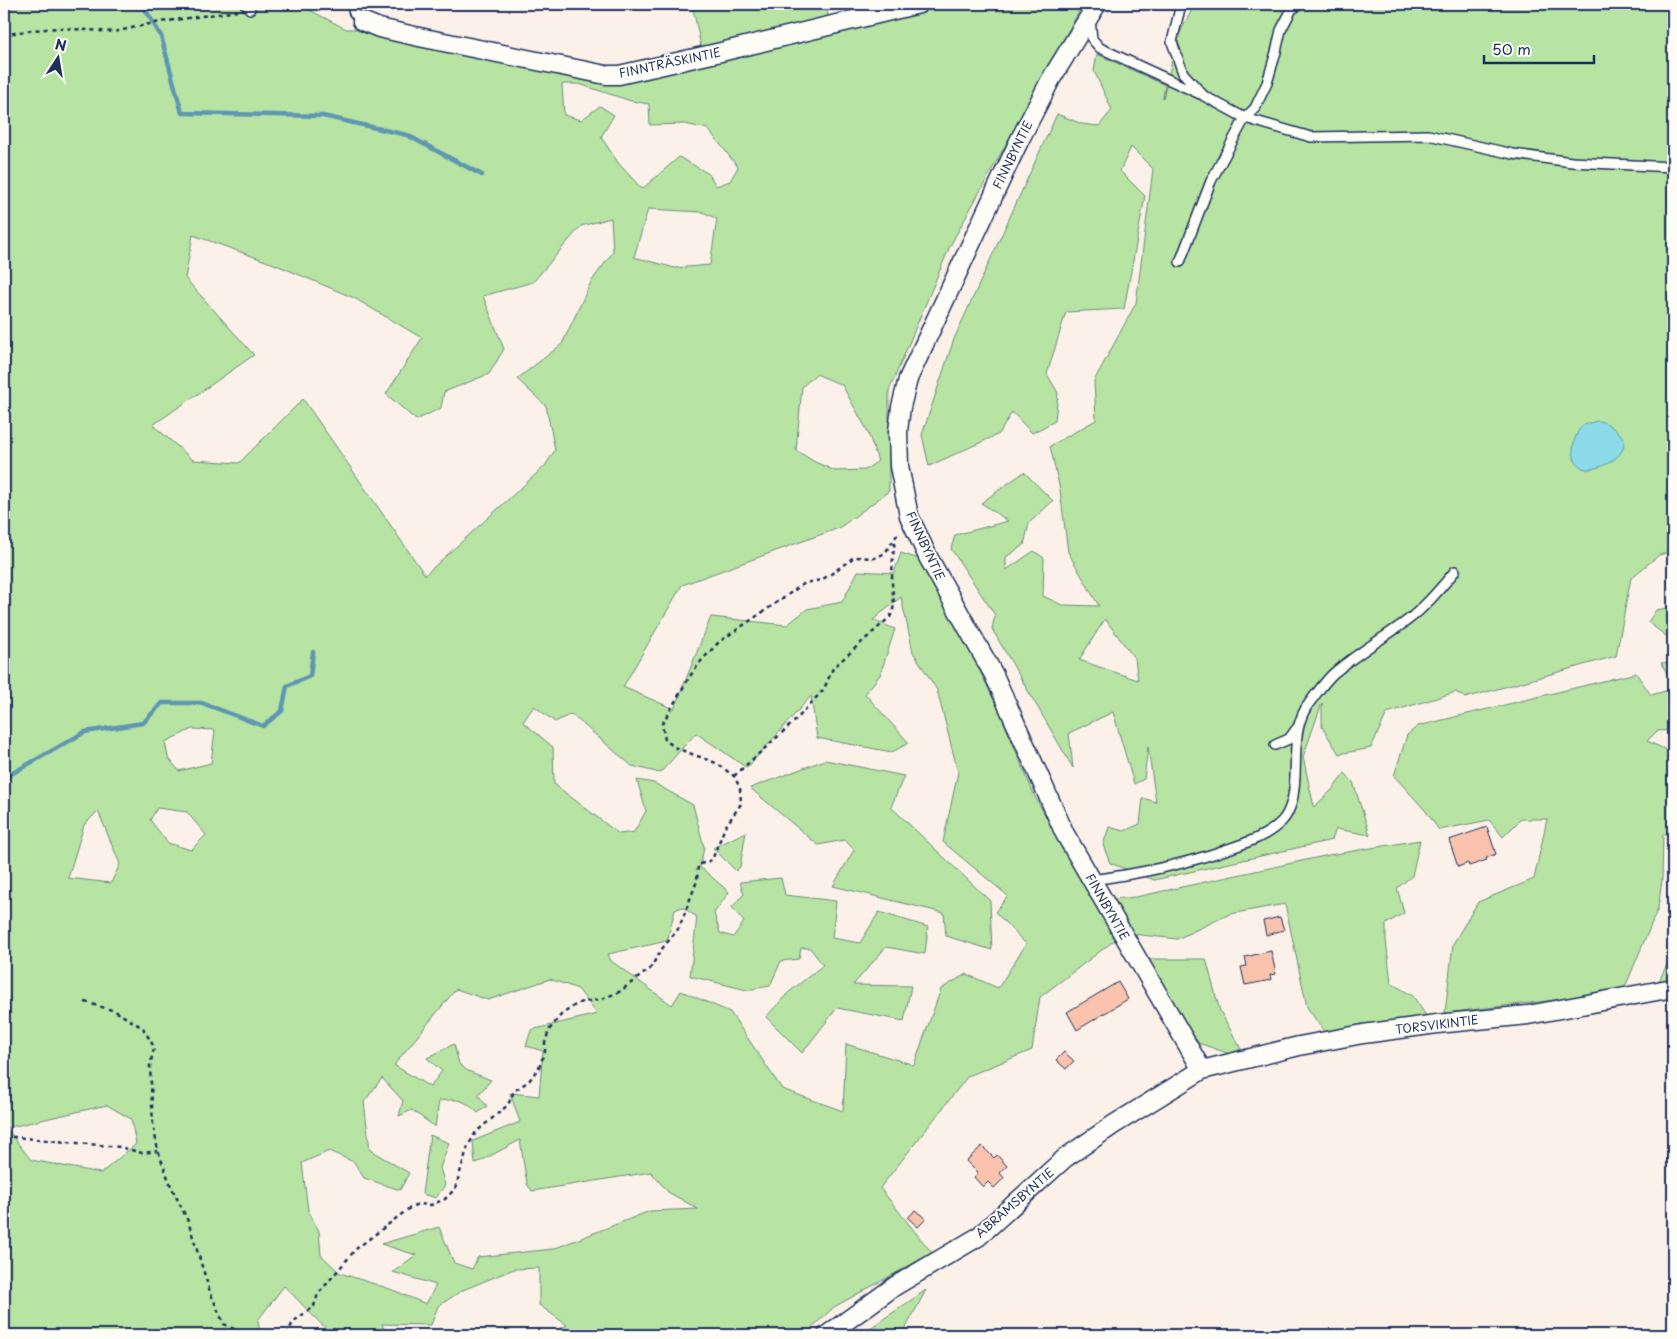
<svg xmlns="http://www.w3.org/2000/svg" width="1677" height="1339" viewBox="0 0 1677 1339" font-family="'Playpen Sans',sans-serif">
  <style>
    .green { fill: #b7e4a2; stroke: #698a80; fill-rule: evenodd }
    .water { fill: #8cdbea; stroke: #5f96b2 }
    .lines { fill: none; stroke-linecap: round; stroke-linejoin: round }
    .stream { stroke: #5f96b2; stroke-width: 4.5 }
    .building { fill: #fac3ad; stroke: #1b2f5e }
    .lane-casing { stroke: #1b2f5e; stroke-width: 12 }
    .street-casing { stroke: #1b2f5e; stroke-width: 21 }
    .path { stroke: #1b2f5e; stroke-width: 2.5; stroke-dasharray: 4 4; stroke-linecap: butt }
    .lane { stroke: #fdfcf7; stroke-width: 9 }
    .street { stroke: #fdfcf7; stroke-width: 18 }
    .labels { text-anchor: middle; stroke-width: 4; stroke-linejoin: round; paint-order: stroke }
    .street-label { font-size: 12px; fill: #1b2f5e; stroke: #fdfcf7 }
  </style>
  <rect width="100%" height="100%" fill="#fcf1e8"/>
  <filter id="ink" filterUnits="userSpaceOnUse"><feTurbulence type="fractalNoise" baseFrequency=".02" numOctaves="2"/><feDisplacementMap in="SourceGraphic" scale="10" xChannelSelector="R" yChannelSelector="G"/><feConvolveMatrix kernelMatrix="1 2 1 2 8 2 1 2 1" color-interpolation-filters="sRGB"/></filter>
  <g filter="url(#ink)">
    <path class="green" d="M4,4H298L346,29H362L585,78L831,31L952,4H1083L950,246L889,391V491L839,528L682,585L623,687L674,709L711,617L787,625L807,609L842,602L858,571L894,573L901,553L919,559L976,663L999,710L1035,797L1115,940L1040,997L1032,1050L968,1076L880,1188L932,1253L834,1307L804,1335H549L567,1325L539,1305V1268L514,1269L463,1290L438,1306L431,1325L382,1324L387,1335H332L284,1286L258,1320L260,1335H4ZM562,84H579L631,101L649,104L650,125L685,124L708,129L738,167L730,181L716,186L709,174L679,157L642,189L619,164L601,137L614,115L600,106L581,120L564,115ZM648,209L703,212L717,219L710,265L675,268L634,257ZM611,218L613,252L591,282L562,344L517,379L546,406L555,450L545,466L425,575L303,399L239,463L193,460L153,425L254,355L185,278L193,235L274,264L354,298L422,338L386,394L416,420L441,408L444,392L489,374L504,349L483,296L533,282L581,226ZM816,374L842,385L867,430L878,461L865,470L835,471L813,461L796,450L802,387ZM901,597L913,652L937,690L958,772L943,842L1008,896L995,912L1026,944L998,988L966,974L941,989L914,1065L846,1044L843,1111L782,1089L730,1012L681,991L672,1005L611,961L608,954L667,941L675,910L682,907L697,917L690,976L747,990L770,986L781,961L799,959L801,948H810L823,965L788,993L766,1017L802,1053L837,1008L904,1021L911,986L853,985L886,947L925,954L928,927L879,912L860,943L832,938L836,901L785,895L781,878L740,882L744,894L732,907L744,922L733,937L720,933L714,913L729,892L700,867L704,847L693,805L654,783L637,780L646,811L634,832L619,834L554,784L553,747L523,722L534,706L555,722L571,714L632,766L660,773L696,733L747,768L811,696L817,738L892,752L909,743L865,694L880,675L895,629L873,620ZM192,729L215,730L211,763L179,771L168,757L165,742ZM157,808L187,812L206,835L191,850L168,843L150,820ZM98,811L120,864L111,883L68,878L84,825ZM550,979L578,989L597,1014L531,1030L526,1046L543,1051L539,1096L510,1093L520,1122L473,1141L475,1164L520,1140L527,1184L532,1191L651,1172L668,1192L698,1209L650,1211L553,1249L478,1257L472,1269L454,1263L439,1227L381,1244L416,1255L393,1272L436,1285L426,1304L390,1289L340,1273L321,1255L319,1231L308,1210L302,1163L329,1151L354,1162L364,1178L400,1190L409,1173L370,1150L364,1102L382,1078L403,1101L399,1116L412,1110L435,1127L439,1101C459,1099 462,1098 478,1113L487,1106L478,1095L491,1080L468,1071L459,1064L454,1044L427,1058L442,1071L430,1087L394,1065L456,989L488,1000ZM107,1105L131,1119L136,1144L101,1173L31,1160L6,1128Z
      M692,4H825L829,18L702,51Z
      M1195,4H1673V551L1659,555L1631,578L1616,656L1465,698L1456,692L1387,713L1371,748L1339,754L1322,727V703L1303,757L1314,807L1332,790L1345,773L1353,782L1370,835L1336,829L1332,840L1154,880L1110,863L1103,845L1109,827L1124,831L1140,824L1143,798L1156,802L1148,747L1144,779L1134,784L1113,712L1069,733L1073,768L992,629L995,615L951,549L955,535L1008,521L981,503L1024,472L1053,501L1029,523L1024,545L1006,557V570L1034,551L1044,558L1043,596L1062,605L1099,606L1068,552L1060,490L1050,446L1096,420L1094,381L1136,303L1153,169L1131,147L1120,171L1145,196L1124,309L1066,312L1047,374L1058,393L1055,421L1032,433L1012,412L999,434L929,466L922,435L954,339L1057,114L1082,124L1099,126L1112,110L1094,71L1097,54L1165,85L1163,98L1178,36ZM1105,619L1135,659L1138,680L1079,660Z
      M1673,607V629L1666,636L1648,622L1656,610Z
      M1673,662V684L1661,663Z
      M1636,673L1651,695L1673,689V730L1657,731L1647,741L1673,753V834H1663L1662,881L1658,908L1623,992L1445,1013L1453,944L1478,902L1534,879L1547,819H1521L1503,837L1489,820L1439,830L1425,810L1394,776L1407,735L1418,726Z
      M825,760L904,776L891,807L990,901L992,950L946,936L944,913L833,886L854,850L845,840L818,845L750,788Z
      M746,832L740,867L736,871L713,848Z
      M1420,840L1412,876L1397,888L1404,913L1386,924V940L1391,983L1413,996L1429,1020L1325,1033L1307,1007L1285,904L1230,914L1177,939L1132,934L1111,899L1136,897L1329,855Z
      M1673,952V983L1656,987Z
      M1146,959H1206L1220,1011L1241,1049L1230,1054L1198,1043L1165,993Z
      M430,1135L449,1143L440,1168L445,1185L436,1198L422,1194Z
      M926,1290L902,1335H860Z"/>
    <path class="water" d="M1597,421C1605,422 1608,424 1614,429C1640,446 1609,468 1589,469C1584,470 1579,466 1576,462C1570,452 1574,433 1583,426C1587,423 1592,423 1597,421Z"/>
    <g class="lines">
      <path class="stream" d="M142,4L161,36L182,113L323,116L407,135L482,175
        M4,778L85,732L143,723L162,703H202L263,726L282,711L287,686L310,676L313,652"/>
    </g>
    <path class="building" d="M1487,827L1496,854L1486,858L1487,860L1469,866L1468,863L1458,867L1449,840Z
      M1280,917L1284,930L1266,935L1263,921Z
      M1271,951L1276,974L1270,975L1271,980L1245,985L1241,967L1247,966L1245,957Z
      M1118,982L1128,999L1077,1030L1067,1012Z
      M1064,1052L1074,1061L1066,1069L1056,1060Z
      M982,1146L994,1158L997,1155L1007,1166L1000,1173L1004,1178L994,1188L988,1182L983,1187L974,1177L978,1173L966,1161Z
      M915,1210L926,1219L918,1227L908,1218Z"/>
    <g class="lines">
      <defs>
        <path id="lane" d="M245,4L250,9
          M351,4L354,13L362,21
          M1181,4L1172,42L1183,73L1204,96L1245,118L1311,137L1428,135L1513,154L1572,162L1673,167
          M1090,19L1092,39L1100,48L1200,94
          M1180,262L1211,181L1245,118L1255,108L1267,83L1276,52L1281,30L1292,9L1299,5
          M1275,745L1289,739L1297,728
          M1091,880C1138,874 1183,865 1228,849C1246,843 1268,836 1282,821C1286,817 1290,808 1292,801C1300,769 1288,730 1310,702C1317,693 1325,681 1334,673C1357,653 1384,638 1408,620C1426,606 1441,588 1455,571"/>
        <path id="street" d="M1097,4L1051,79L1019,141L908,379L901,407L898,431L899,466L909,516L928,557L994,675L1065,834L1202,1070
          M362,21L379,28L419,37L606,75H619L721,52L919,4
          M827,1335L895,1286L978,1237L1065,1158L1113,1125L1202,1070L1299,1046L1363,1034L1437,1024L1528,1015L1673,988"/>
      </defs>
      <use href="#lane" class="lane-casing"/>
      <use href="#street" class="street-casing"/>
      <path class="path" d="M4,35L31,30L60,28L114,32L154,23L237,11
        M734,776L795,721L824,689L833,668L890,617C897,605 892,595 892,581C892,567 893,554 895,540
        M85,1002L115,1011L143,1028L154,1047L150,1066L153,1124L158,1151L171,1186L188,1221L210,1292L224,1324L246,1335
        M4,1136L120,1147L142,1153L158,1151
        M260,1335L288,1333
        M287,1335L293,1322L314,1306L318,1294L356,1249L411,1207L418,1204L431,1205L445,1199L455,1189L468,1146L476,1132L508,1105L514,1091L529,1081L539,1067L545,1052V1043L549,1030L561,1015L578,1003L602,999L619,992L650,969L661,950L679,928L697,881L698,865L712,860L725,827L741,804L740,788L734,776L716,763L676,748L665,740L662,724L690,676L702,660L719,642L805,583L821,580L831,574L854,557L875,558L885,553L899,532"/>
      <use href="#lane" class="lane"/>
      <use href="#street" class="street"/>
    </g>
  </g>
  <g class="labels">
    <g class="street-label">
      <text transform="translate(670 63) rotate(-12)" y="4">FINNTRÄSKINTIE</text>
      <text transform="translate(1013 155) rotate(-64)" y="4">FINNBYNTIE</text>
      <text transform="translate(925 546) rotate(65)" y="4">FINNBYNTIE</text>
      <text transform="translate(1107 907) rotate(60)" y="4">FINNBYNTIE</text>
      <text transform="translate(1437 1025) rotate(-7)" y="4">TORSVIKINTIE</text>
      <text transform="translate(1015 1203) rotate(-41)" y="4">ABRAMSBYNTIE</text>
    </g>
  </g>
  <rect width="1677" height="1339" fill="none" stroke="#fdfcf7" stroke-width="20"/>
  <rect x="10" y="10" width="1657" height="1319" fill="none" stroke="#1b2f5e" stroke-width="2" filter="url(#ink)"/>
  <g transform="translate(58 58) rotate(12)" stroke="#fdfcf7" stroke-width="4" paint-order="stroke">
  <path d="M0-4L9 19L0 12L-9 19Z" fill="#1b2f5e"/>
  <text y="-8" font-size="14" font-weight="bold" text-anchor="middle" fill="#1b2f5e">N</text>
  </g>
  <path d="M1484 55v8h110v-8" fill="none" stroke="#1b2f5e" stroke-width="2.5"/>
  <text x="1492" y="55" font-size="15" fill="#1b2f5e" stroke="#fdfcf7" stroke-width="4" paint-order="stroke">50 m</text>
</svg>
